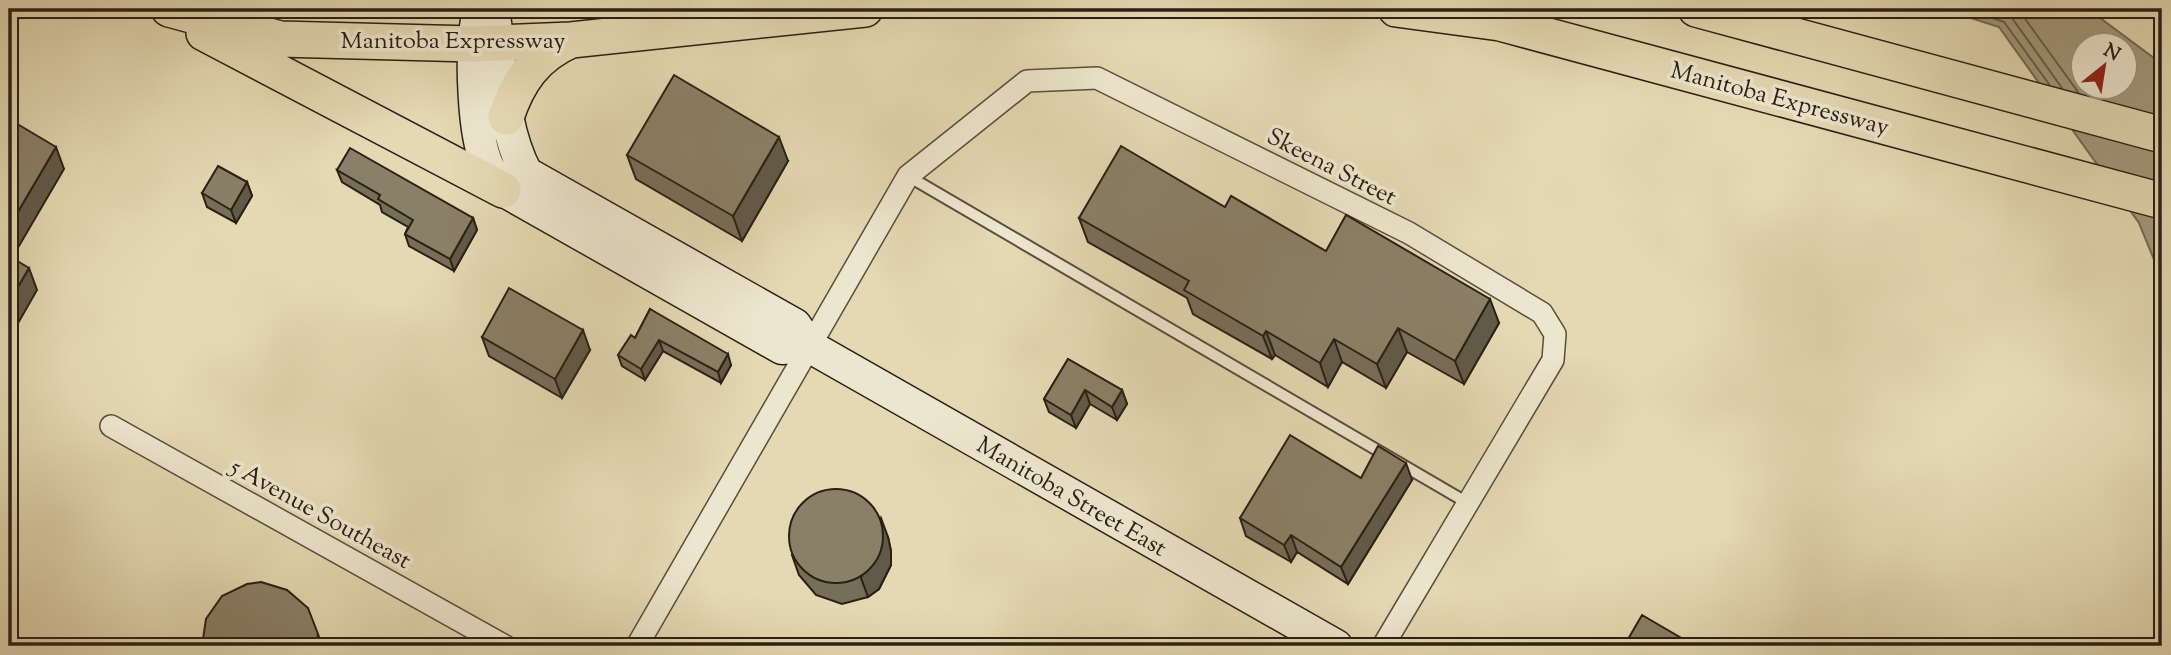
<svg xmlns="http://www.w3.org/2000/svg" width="2171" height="655" viewBox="0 0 2171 655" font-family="'Sorts Mill Goudy',serif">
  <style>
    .water { fill: #a49a7d; stroke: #736953; stroke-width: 2; fill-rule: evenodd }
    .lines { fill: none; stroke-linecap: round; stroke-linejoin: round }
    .shore { stroke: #665d48; stroke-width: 2 }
    .lane-casing { stroke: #584e3c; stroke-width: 14 }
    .street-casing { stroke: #584e3c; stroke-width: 24 }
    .secondary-casing { stroke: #292014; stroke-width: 35 }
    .primary-casing { stroke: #292014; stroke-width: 38 }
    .lane { stroke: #ede6ce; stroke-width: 10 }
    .street { stroke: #ede6ce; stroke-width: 21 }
    .secondary { stroke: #ede6ce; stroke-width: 32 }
    .primary { stroke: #e4d9b3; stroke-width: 35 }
    .wall { fill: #776e59; stroke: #292014; stroke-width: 2 }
    .shaded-wall { fill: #615a48; stroke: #292014; stroke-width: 2 }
    .building { fill: #8a8067; stroke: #292014; stroke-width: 2 }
    .labels { text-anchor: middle; stroke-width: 7; stroke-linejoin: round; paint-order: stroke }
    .street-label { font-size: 24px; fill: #292014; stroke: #ede6ce }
  </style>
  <rect width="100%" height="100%" fill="#e4d9b3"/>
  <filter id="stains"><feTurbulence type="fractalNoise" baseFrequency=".00286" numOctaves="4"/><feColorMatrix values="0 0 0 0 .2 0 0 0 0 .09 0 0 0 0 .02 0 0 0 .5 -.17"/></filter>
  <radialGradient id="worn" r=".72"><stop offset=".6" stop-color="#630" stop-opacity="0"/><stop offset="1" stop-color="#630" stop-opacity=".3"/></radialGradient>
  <path class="water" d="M1943,9H2088L2162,64V279L2139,223L1999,27ZM2084,46H2126V88H2084Z"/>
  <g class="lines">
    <path class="shore" d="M1966,9L2004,22L2049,84
      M1994,9L2012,18L2062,88
      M2018,9L2078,92"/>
    <defs>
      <path id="lane" d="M908,176L1466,502"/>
      <path id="street" d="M111,426L505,646
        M637,646L908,176L1027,81L1097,78L1409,233L1542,313L1555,334L1553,360L1383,646"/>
      <path id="secondary" d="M493,9C502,64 500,123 526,173L795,325L809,346L1336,646
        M477,20C471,54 473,136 488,167C492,175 498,182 503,190L782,348L809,346"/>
      <path id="primary" d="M169,9L280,39L473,44L571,40L865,9
        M1396,9L1500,23L2162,201
        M1696,9L2162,135
        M204,33L503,190
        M506,117C518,81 535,56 571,40"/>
    </defs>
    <use href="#lane" class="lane-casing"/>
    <use href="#street" class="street-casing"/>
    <use href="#secondary" class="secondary-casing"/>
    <use href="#primary" class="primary-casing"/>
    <use href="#lane" class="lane"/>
    <use href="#street" class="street"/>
    <use href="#secondary" class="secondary"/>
    <use href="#primary" class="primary"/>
  </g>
  <path class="wall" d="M627,155L788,161L742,241L636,179Z
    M337,170L473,218L477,230L454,271L409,246L405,234L408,227L382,212L380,205L342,182Z
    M247,182L252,196L236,223L207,207L202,193Z
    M1079,218L1326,251L1499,323L1464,384L1407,352L1386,388L1342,362L1328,387L1275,355L1272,359L1193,314L1187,298L1088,242Z
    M650,309L731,365L721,383L663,351L645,380L622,366L618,355L635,338Z
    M482,337L590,350L562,398L489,356Z
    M1068,359L1122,390L1127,404L1117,420L1090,404L1076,428L1049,412L1044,399Z
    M1361,478L1412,480L1348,584L1297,552L1291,562L1246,536L1240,518Z
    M888,537L891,551V565L879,589L868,597L842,604L816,595L799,575L792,555Z"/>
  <path class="shaded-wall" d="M779,137L788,161L742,241L733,216Z
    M56,147L64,169L9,263V227Z
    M247,182L252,196L236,223L231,210Z
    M473,218L477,230L454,271L450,259Z
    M29,268L37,290L9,339V302Z
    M1490,299L1499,323L1464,384L1455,361Z
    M1398,328L1407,352L1386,388L1377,364Z
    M583,330L590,350L562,398L555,379Z
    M1266,331L1275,355L1272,359L1263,336Z
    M1334,339L1342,362L1328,387L1320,363Z
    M659,340L663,351L645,380L641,369Z
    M728,354L731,365L721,383L718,372Z
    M1085,390L1090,404L1076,428L1071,415Z
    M1122,390L1127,404L1117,420L1112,407Z
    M1406,463L1412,480L1348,584L1341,567Z
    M881,518L888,537L891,551V565L879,589L868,597L861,578Z
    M1291,535L1297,552L1291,562L1284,545Z
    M318,634L322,646H316Z"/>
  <path class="building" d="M674,75L779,137L733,216L627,155Z
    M9,119L56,147L9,227Z
    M1121,146L1225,207L1231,196L1326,251L1346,215L1490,299L1455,361L1398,328L1377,364L1334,339L1320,363L1266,331L1263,336L1184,290L1189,281L1079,218Z
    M350,148L473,218L450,259L405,234L413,220L378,199L380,195L337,170Z
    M218,166L247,182L231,210L202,193Z
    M9,256L29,268L9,302Z
    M509,288L583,330L555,379L482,337Z
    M650,309L728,354L718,372L659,340L641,369L618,355L631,335L635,338Z
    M1068,359L1122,390L1112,407L1085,390L1071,415L1044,399Z
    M1290,435L1361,478L1378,446L1406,463L1341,567L1291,535L1284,545L1240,518Z
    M789 536a47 47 0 1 1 94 0a47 47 0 1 1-94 0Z
    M261,582L287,590L308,608L318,634L316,646H202L206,619L222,596L247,584Z
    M1642,615L1695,646H1624Z"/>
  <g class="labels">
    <g class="street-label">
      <text x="453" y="48">Manitoba Expressway</text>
      <text transform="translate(1780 98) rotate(15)" y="8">Manitoba Expressway</text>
      <text transform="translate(1332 166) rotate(27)" y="8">Skeena Street</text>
      <text transform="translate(1072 496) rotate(30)" y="8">Manitoba Street East</text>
      <text transform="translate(321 513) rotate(29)" y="8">5 Avenue Southeast</text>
    </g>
  </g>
  <rect width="2171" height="655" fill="none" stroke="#e4d9b3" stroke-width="35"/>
  <rect x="10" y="10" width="2150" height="634" fill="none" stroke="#292014" stroke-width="3.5"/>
  <rect x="18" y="18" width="2136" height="620" fill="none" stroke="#292014" stroke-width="2"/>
  <g transform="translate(2104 66) rotate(30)"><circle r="33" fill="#ede6ce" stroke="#9f9784" stroke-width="2"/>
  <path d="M0-5L12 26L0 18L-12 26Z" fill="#8f2418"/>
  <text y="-10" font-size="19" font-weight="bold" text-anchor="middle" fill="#292014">N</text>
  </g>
  <rect width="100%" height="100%" filter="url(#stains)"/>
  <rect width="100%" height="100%" fill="url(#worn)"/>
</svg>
